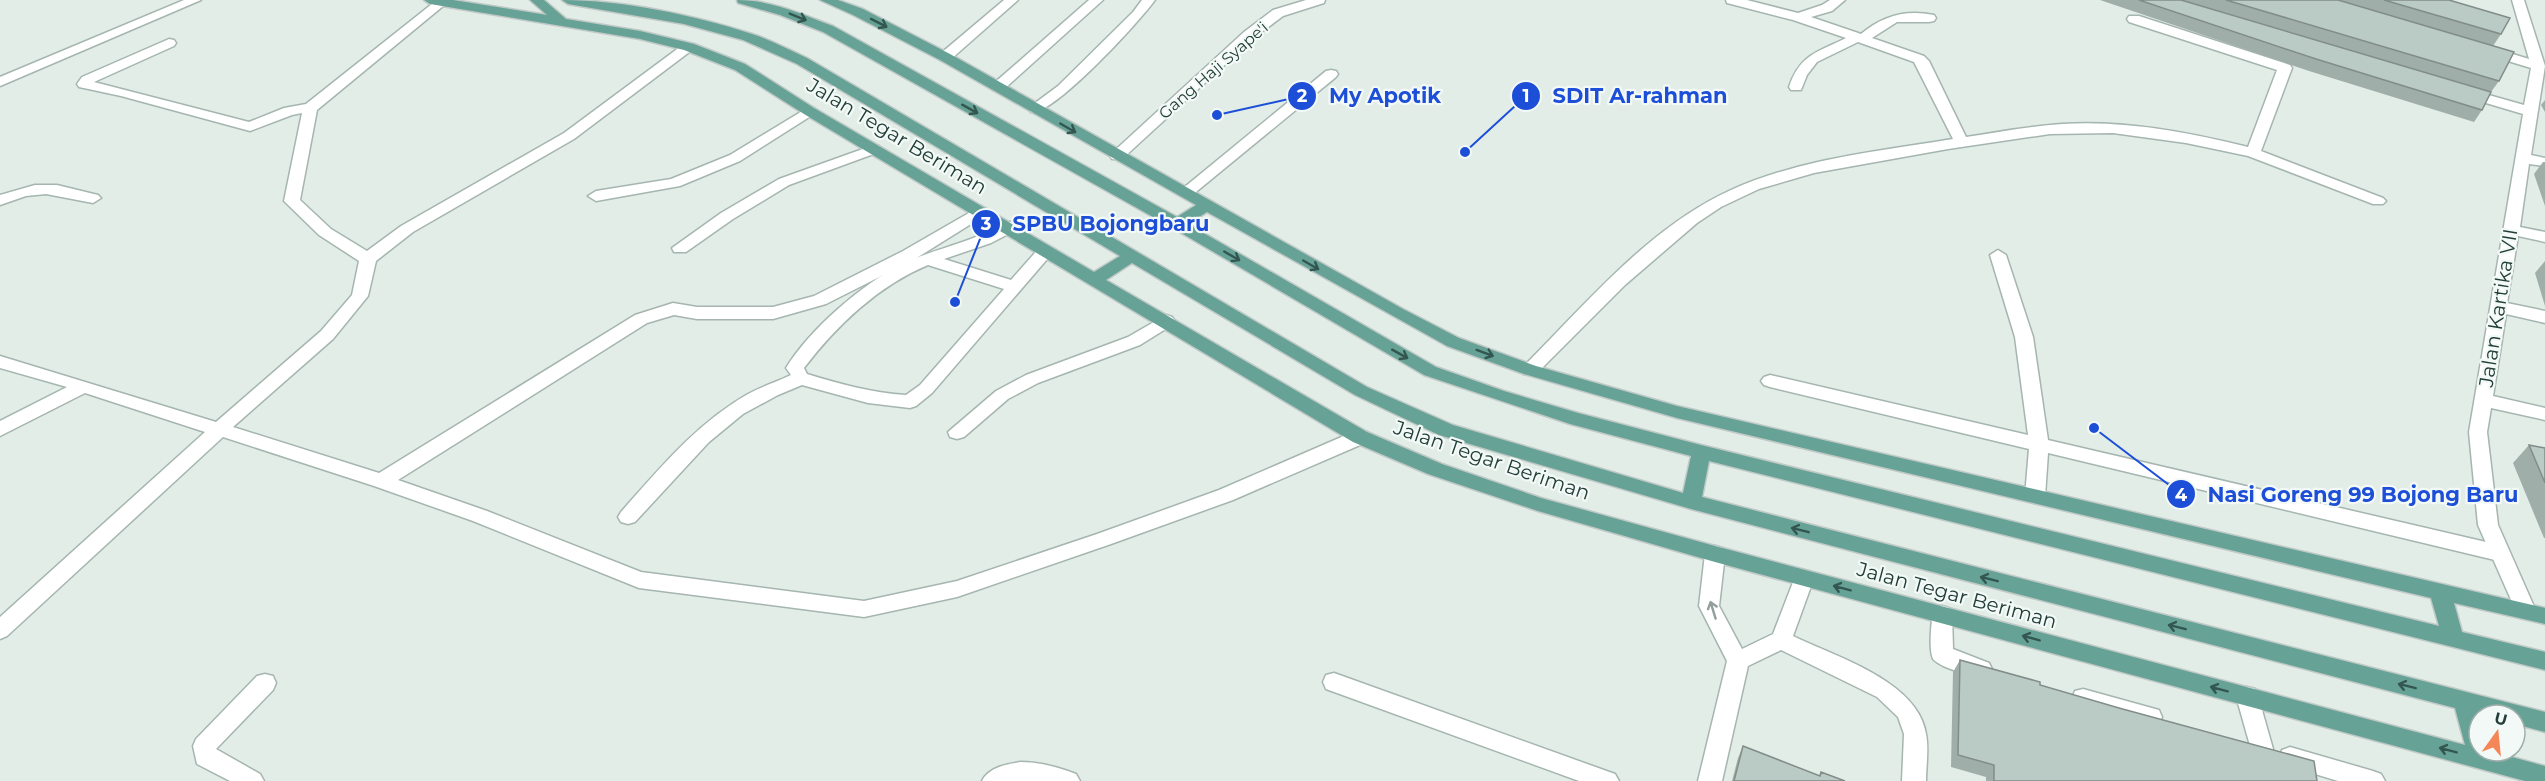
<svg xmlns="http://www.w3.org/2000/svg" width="2545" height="781" viewBox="0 0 2545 781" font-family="Montserrat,sans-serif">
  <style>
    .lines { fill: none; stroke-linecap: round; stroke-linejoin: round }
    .service-casing { stroke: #a5b5b0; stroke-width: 3 }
    .minor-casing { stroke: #a5b5b0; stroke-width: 3 }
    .primary-casing { stroke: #c1c9c7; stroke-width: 3 }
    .service { fill: #fff; fill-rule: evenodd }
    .minor { fill: #fff; fill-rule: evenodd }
    .primary { fill: #66a396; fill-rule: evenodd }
    .wall { fill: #a0aea9 }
    .building { fill: #bacac5; stroke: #828d8a; stroke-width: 1.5 }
    .oneway { stroke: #335750 }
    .oneway2 { stroke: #909e9c }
    .labels { text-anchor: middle; stroke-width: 4.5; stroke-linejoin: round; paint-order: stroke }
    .far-street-label { font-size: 16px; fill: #223e38; stroke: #f3f9f6 }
    .street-label { font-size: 20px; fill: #223e38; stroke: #f3f9f6 }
    .leader { fill: none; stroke: #1d4ed8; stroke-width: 2 }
    .callout-dot { fill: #1d4ed8; stroke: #f3f9f6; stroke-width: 2 }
    .mark-label { font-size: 18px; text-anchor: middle; font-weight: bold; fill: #fff }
    .callout-label { font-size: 21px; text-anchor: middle; font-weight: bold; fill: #1d4ed8; stroke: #f3f9f6; stroke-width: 4.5; stroke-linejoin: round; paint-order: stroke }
  </style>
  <rect width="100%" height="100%" fill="#e2ede8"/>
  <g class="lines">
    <defs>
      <path id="service" d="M1004,0H1018L950,60H940L938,57L940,54Z
        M1331,70L1336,71L1338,74L1336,77L1191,196H1181L1178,193L1181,190L1326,71Z
        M874,145L879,146L881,149L879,152L789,185L733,219L686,252H674L672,248L721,213L779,179Z
        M1010,222L1016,224L1018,227L1016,230L991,243L944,259L1011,280L1041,246L1047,245L1055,250L932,393L916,406L910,408L868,403L802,385L778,395L743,414L709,442L635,522L628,524L621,522L618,517L621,512C659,469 697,423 748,394C761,387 776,382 791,375L786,368C810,329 862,284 902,264C923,254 946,248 968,240C982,235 996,226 1010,222ZM928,265L1004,289L920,385L906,395C872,393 840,384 807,374L804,368C836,326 879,285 928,265Z
        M1998,250L2006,255L2033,337L2048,440L2499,545L2506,547L2509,553L2506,559L2499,561L2048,453L2045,496L2042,501L2035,503L2028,501L2025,496L2029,449L1770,387L1764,385L1761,381L1764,377L1770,375L2028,435L2015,337L1990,255Z
        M1166,315L1172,317L1175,321L1172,325L1140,345L1038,383L1008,399L964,437L957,439L950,437L948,432L996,391L1026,375L1128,337Z"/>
      <path id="minor" d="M184,0H201L0,86V77Z
        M437,0L448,2L317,110L300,200L331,229L367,251L401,226L564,133L684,44L689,43L696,47L574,139L413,232L376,261L368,296L333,339L233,427L379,473L635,315L673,303L697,307H773L814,296L903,251L981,206L989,211L987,214L915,259L826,304L773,319H697L674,315L647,323L398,480L487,511L641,572L864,601L957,581L1097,534L1219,490L1353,432L1360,430L1367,432L1369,437L1367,442L1233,500L1111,544L957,597L864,617L639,588L473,521L374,486L223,437L7,636L0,639V617L205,432L85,393L0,436V421L67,387L0,368V356L216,422L321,331L352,295L359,261L319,235L284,201L302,113L292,115L250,131L121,96L79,87L77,84L82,77L169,39L174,40L176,43L174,46L94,82L249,122L284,108L306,104Z
        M1089,0H1103L1003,90H993L991,87L993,84Z
        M1142,0H1155C1141,20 1052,117 1031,112L1029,109L1031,106L1058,86L1133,12Z
        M1306,0H1325L1324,3L1283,16L1254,38L1122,159H1112L1110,156L1112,153L1244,32L1273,10Z
        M1726,0H1747L1798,13L1822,5L1830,0H1845L1832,11L1811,17L1861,34C1882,16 1906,9 1934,15L1936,18L1934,21L1929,22H1897L1872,38L1924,56L1929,61L1966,137C1998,132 2030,126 2062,124C2124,120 2188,132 2248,147L2277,70L2129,22L2127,19L2129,16H2139L2290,65L2292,68L2261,151L2383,198L2386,201L2383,204H2373L2248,156L2186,143L2113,133L2050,134L1948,149L1814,173L1759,189L1721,207L1697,223L1625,285L1536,374H1524L1521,370L1524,366C1586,304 1649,227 1731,190C1799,159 1879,151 1953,139L1914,62L1858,42L1817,62L1807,75L1801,90H1791L1789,87C1800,54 1818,52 1846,38L1793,20L1727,3Z
        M2512,0H2524L2545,66L2531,155L2545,158V166L2529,164L2520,227L2545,232V242L2518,236L2507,303L2545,311V323L2506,314L2493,396L2545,408V420L2491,408L2487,432L2498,525L2536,611L2533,617L2526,619L2519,617L2516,611L2478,525L2469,432L2523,114L2459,95L2457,92L2464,88L2524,105L2531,68L2485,54L2483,51L2490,47L2529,59Z
        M809,107L814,108L816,111L814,114L740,161L680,186L596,201L588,196L596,191L671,179L730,155Z
        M35,185H57L98,195L101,198L93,203L46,194L26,196L0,205V195Z
        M1715,546L1722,548L1725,554L1719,606L1742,649L1773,634L1797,572L1804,570L1811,572L1814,578L1793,636C1836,657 1918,681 1926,734C1929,749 1926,766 1926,781H1902L1904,734L1898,717L1877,697L1781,650L1748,666L1722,781H1698L1727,661L1699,606L1705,554L1708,548Z
        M1942,606L1949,608L1952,614L1953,649L1989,663L1992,669L1989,675C1978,679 1943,669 1934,660C1928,654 1931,616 1935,608Z
        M1334,673L1615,774L1619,781H1579L1326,689L1323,682L1326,675Z
        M265,674L273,676L276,683L273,690L216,749L260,774L264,781H230L197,764L193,746L196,739L257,676Z
        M2247,687L2255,689L2258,696L2273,749L2270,756L2262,759L2254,756L2251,749L2236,696L2239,689Z
        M2083,689L2159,710L2162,717L2159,724L2151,727L2075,705L2072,698L2075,691Z
        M2290,747L2373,771L2381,774L2385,781H2338L2282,764L2279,757L2282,750Z
        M1021,762C1040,762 1058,767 1076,774L1080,781H982C989,767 1007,764 1021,762Z"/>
      <path id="primary" d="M424,0H453L547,15L530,0H544L566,19L640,31L694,44L745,64L814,108L1094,272L1120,256L797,64L743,40L684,24L568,4L562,0C622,0 694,15 752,34C771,40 789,50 807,58L1367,387L1453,425L1683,493L1691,456L1570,424L1424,375L1171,227L823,32L780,15L738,3L737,0C771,0 801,14 833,26L1177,217L1196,205L940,60L853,15L820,0H838L863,9L950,54L1403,309L1459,338L1536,366L1677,406L2545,608V624L2454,603L2462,632L2545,652V670L1709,461L1702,497L2545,712V732L2515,724V715H2479V751H2490L2545,766V781H2525L1715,562L1538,511L1428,474L1353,442L804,114L735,70L684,50L640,39L430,4ZM1207,212L1447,346L1524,374L1677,418L2431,598L2439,626L1701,445L1578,413L1504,391L1436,367L1188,224ZM1132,263L1355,395L1439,435L1691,509L2455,708L2465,745L1715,546L1541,498L1442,464L1367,432L1106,280Z"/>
    </defs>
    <use href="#service" class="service-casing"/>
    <use href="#minor" class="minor-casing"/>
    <use href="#primary" class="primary-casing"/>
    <use href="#service" class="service"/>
    <use href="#minor" class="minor"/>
    <use href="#primary" class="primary"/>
  </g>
  <path class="wall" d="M2100,0H2449L2501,34L2493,46L2499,81L2491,92L2482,110L2474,122L2309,71Z
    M2545,100V112L2541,105Z
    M2543,162H2545V206L2534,174Z
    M2545,261V306L2535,273Z
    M2529,445L2545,448V538H2544L2513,463Z
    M1960,660L2040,685L2317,781H1986V777L1951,767L1953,672Z
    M1743,746L1819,776L1821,772L1845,781H1732L1738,758Z"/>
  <path class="building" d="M2139,0H2181L2491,92L2482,110L2316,59Z
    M2226,0H2338L2514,52L2499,81Z
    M2384,0H2449L2510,18L2501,34Z
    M2529,445L2545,448V483Z
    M1960,660L2040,682V685L2119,708L2314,761L2317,781H1994V765L1958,755Z
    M1743,746L1820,776L1821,772L1845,781H1734Z"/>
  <defs><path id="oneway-shaft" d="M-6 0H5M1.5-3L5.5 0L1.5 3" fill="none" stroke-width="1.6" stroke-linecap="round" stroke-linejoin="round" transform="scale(1.5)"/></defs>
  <g class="oneway">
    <use href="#oneway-shaft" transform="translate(798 17) rotate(22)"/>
    <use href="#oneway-shaft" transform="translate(879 23) rotate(27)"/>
    <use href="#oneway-shaft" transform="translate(970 109) rotate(29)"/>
    <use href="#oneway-shaft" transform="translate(1068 128) rotate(30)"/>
    <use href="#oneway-shaft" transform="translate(1232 256) rotate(30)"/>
    <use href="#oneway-shaft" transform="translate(1311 265) rotate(30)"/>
    <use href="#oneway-shaft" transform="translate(1485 353) rotate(20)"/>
    <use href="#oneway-shaft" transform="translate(1400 354) rotate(29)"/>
    <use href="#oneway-shaft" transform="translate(1800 530) rotate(-166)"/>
    <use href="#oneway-shaft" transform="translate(1989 579) rotate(-166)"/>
    <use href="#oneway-shaft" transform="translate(1842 588) rotate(-165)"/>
    <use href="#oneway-shaft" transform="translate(2177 627) rotate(-166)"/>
    <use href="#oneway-shaft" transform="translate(2031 638) rotate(-165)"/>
    <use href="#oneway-shaft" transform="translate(2407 686) rotate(-166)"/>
    <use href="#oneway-shaft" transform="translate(2219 689) rotate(-165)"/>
    <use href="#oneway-shaft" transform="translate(2448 750) rotate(-165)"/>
  </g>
  <use class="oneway2" href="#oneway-shaft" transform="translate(1713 610) rotate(-107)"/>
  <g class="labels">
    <g class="far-street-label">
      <text transform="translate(1213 70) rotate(-41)" y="6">Gang Haji Syape'i</text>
    </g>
    <g class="street-label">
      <text transform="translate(897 136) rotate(31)" y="7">Jalan Tegar Beriman</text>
      <text transform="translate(2498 308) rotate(-81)" y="7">Jalan Kartika VII</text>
      <text transform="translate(1492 460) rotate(19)" y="7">Jalan Tegar Beriman</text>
      <text transform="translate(1957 595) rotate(15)" y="7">Jalan Tegar Beriman</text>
    </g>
  </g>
  <path class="leader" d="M1465 152L1526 96M1217 115L1302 96M955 302L986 224M2094 428L2181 494"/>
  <g class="callout-dot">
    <circle cx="1465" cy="152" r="6"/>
    <circle cx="1217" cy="115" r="6"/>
    <circle cx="955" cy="302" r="6"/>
    <circle cx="2094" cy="428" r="6"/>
    <circle cx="1526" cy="96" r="15"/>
    <circle cx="1302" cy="96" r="15"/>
    <circle cx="986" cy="224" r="15"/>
    <circle cx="2181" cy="494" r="15"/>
  </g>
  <g class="mark-label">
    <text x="1526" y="102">1</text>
    <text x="1302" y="102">2</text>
    <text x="986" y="230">3</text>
    <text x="2181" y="501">4</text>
  </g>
  <g class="callout-label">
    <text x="1640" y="103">SDIT Ar-rahman</text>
    <text x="1385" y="103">My Apotik</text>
    <text x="1111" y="231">SPBU Bojongbaru</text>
    <text x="2363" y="502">Nasi Goreng 99 Bojong Baru</text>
  </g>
  <g transform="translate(2497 733) rotate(15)"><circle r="28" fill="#f3f9f6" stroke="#9faeaa" stroke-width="1.5"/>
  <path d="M0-4.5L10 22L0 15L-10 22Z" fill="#f48658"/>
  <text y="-9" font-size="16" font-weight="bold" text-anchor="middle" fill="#223e38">U</text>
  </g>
</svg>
